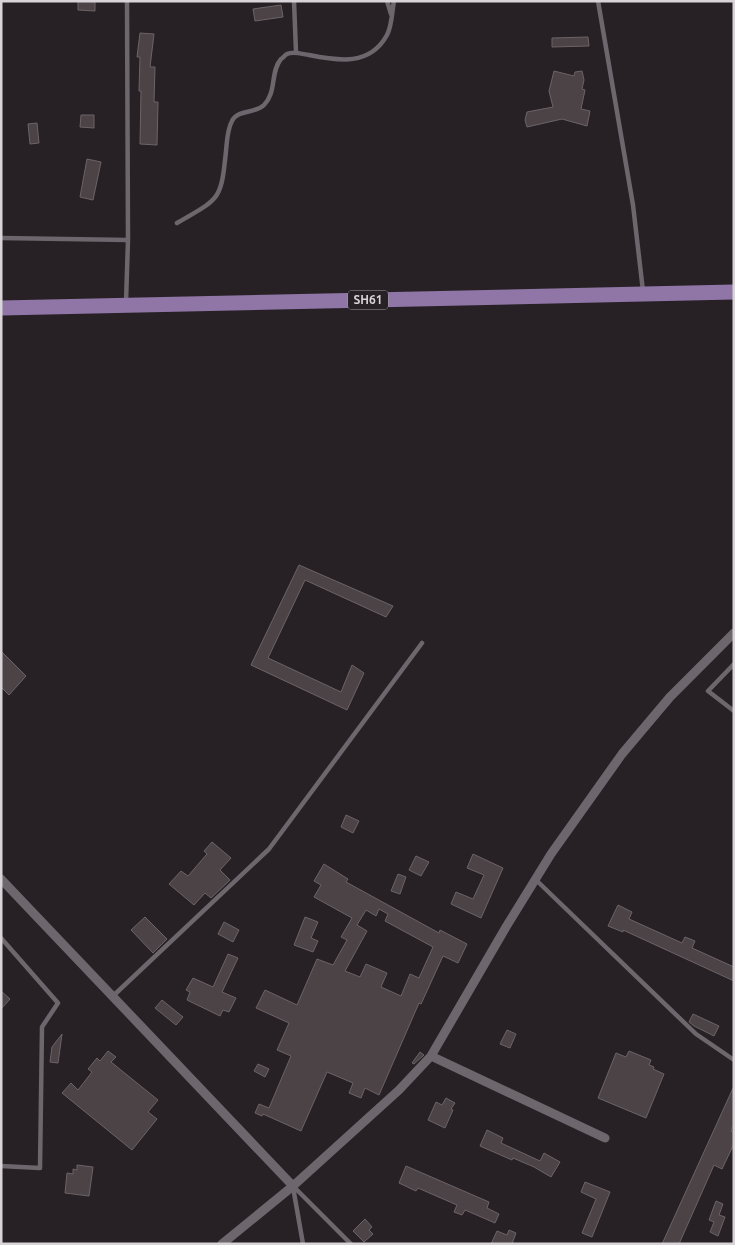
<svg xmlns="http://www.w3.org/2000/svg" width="735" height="1245" viewBox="0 0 735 1245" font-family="Ubuntu,sans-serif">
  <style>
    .building { fill: #4c4346; stroke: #6c6366; fill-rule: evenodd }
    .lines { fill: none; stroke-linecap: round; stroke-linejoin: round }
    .lane { stroke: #6d666c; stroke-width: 4.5 }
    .street { stroke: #6d666c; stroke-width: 9 }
    .primary { stroke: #8f76a7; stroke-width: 15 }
    .labels { text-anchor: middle; stroke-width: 4; stroke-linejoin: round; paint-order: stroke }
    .shield { fill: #272126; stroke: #a39ea2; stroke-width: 1 }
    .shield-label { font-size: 12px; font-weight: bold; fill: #d8d4d7 }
  </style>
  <rect width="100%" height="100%" fill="#272126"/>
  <path class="building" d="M78,1H95V11L78,10Z
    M281,5L283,17L255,21L253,9Z
    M140,33L154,34L150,67H155L154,102H158L157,145L140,144L141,91H139L140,57H137Z
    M588,37L589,46L552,47V38Z
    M554,71L574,76L575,72L582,71L584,80L582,89L585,90L581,109L590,111L587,126L562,119L527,127L525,120L527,112L553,107L549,91Z
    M81,115H94V128L80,127Z
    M37,123L39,143L30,144L28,124Z
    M87,159L101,162L93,200L80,197Z
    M299,565L393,606L386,617L305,580L268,658L341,692L352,665L364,673L347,710L251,665Z
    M1,651L26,676L9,695L1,687Z
    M346,815L359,821L353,833L341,827Z
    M212,842L231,858L220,870L230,880L211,898L205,893L194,905L169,884L181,871L188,876L207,854L204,851Z
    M473,854L503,868L481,918L451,904L456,892L473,899L484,875L467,868Z
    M416,856L429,862L421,876L409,870Z
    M324,864L348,879L346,882L439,933L440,930L467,944L458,963L443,956L421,1004L419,1003L379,1095L365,1088L361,1098L349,1093L353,1083L327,1072L301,1131L263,1114L262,1116L255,1113L259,1104L269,1108L291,1056L277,1050L289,1023L256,1008L265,990L297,1005L317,959L333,965L347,940L341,937L352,918L314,897L321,885L314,881ZM379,909L388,914L385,921L433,947L419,978L410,974L401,996L381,987L387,973L366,964L360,977L345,971L367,931L357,925L366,910L376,916Z
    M398,874L406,877L400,894L391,891Z
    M618,905L632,912L629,919L682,943L685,937L695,941L692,948L734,967V981L623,930V932L608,926Z
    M145,917L167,939L153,953L131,930Z
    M305,917L318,922L311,938L318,941L313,952L294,945Z
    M224,922L239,930L233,942L218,934Z
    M228,954L238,958L222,992L236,998L229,1012L223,1010L220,1016L187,1000L190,992L186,990L193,978L213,987Z
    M1,991L10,999L1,1009Z
    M162,1000L183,1017L176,1025L155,1008Z
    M693,1014L719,1026L714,1036L694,1026L689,1022Z
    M507,1030L516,1034L510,1048L500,1044Z
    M62,1034L58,1063L50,1062L52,1047Z
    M108,1051L116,1057L111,1062L158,1100L148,1112L157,1119L132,1150L62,1093L71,1083L78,1090L92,1072L88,1069L97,1058L100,1061Z
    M629,1051L651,1060L649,1065L654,1067L653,1069L664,1074L646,1118L598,1098L616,1053L626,1057Z
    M420,1052L424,1055L414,1064L412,1063Z
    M258,1064L269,1069L265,1077L254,1071Z
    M734,1086V1125L731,1131L734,1132V1144L722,1169L714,1165L679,1244H662Z
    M446,1098L455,1103L451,1109L453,1110L445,1128L428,1120L436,1102L442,1105Z
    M487,1130L503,1138L501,1143L540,1161L544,1153L560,1162L551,1177L534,1167L513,1158L512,1160L480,1146Z
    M77,1165L93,1167L89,1196L65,1193L67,1173L73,1174V1169L77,1170Z
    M406,1166L489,1202L487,1208L499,1214L495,1223L465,1210L462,1215L454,1212L457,1205L418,1188L416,1191L399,1183Z
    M585,1182L610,1192L592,1237L582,1233L596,1199L581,1192Z
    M716,1201L723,1204L719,1215L725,1217L718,1236L710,1232L714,1222L709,1220Z
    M365,1219L372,1227L369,1230L373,1234L364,1242L353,1231Z
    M509,1230L516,1233L512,1244H491L497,1231L507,1235Z"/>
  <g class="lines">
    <path class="lane" d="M294,1L296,52
      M387,1L391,14
      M598,1L633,205L643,291
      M177,223C220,198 221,201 226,151C227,142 227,130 232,121C238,109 255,114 264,105C277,92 270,72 281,59C282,59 286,54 287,54C293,51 302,54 309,55C339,61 370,66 387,35C392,26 392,11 394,1
      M1,238L128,240
      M126,302L128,240L127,1
      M734,664L708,691L734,711
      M535,879L696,1034L734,1060
      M1,938L58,1003L42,1027L40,1168L1,1166
      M113,996L269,849L422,643
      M293,1186L351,1244
      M293,1187L303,1244"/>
    <path class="street" d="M1,879L293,1186L399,1090L431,1056L506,927L551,854L622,754L670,697L734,633
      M431,1056L605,1138
      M222,1244L293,1186"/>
    <path class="primary" d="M1,308L734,292"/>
  </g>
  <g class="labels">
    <rect class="shield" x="348" y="290.5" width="40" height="19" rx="4"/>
    <g class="shield-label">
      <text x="368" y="304">SH61</text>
    </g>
  </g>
  <rect width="735" height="1245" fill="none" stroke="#d8d4d7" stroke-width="5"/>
</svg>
